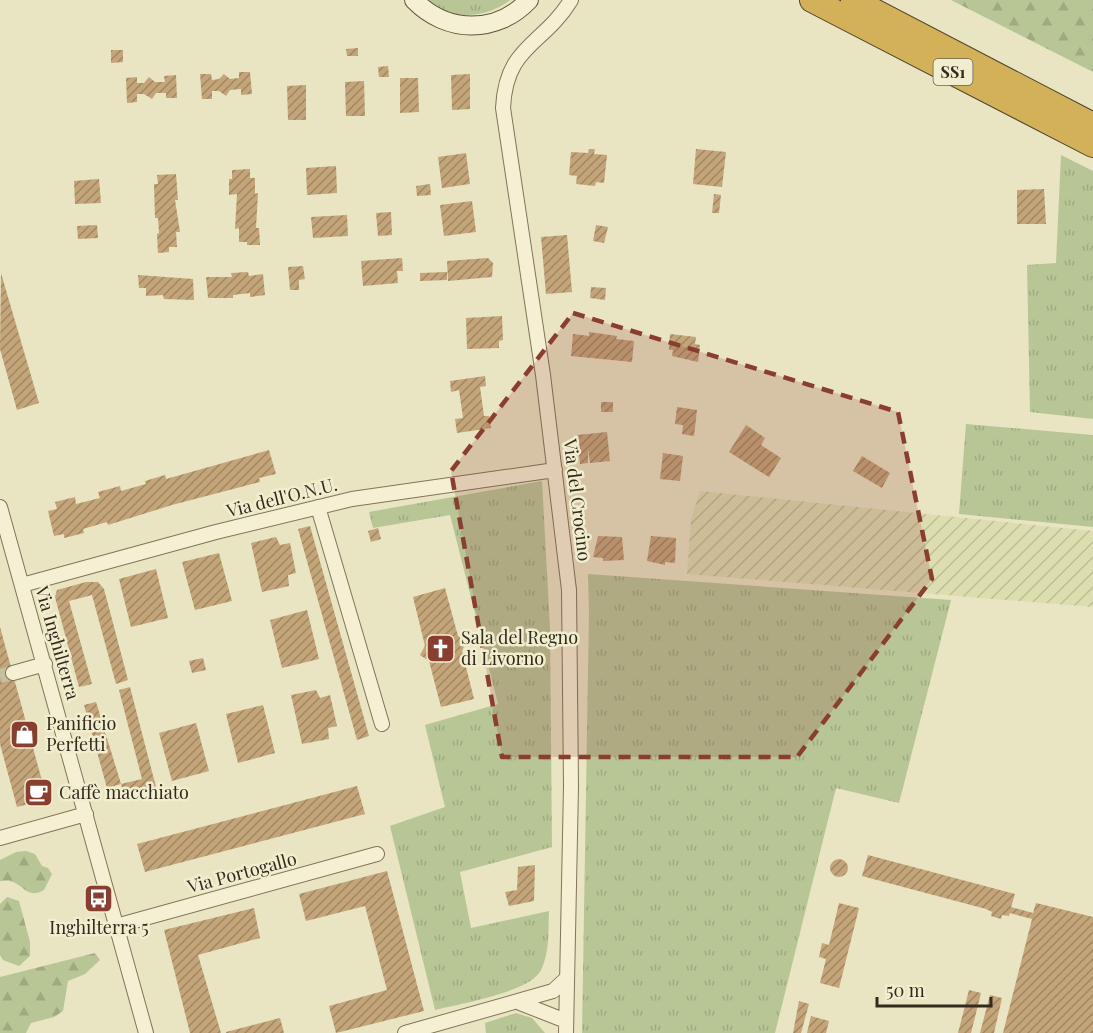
<svg xmlns="http://www.w3.org/2000/svg" width="1093" height="1033" viewBox="0 0 1093 1033" font-family="'Playfair Display',serif">
  <style>
    .farmland { fill: url(#farmland-furrows) }
    .grass { fill: url(#grass-tufts) }
    .forest { fill: url(#forest-firs) }
    .building { fill: url(#building-hatch) }
    .lines { fill: none; stroke-linecap: round; stroke-linejoin: round }
    .street-tunnel { stroke: #c4bfa0; stroke-width: 14; stroke-dasharray: 14 7; stroke-linecap: butt }
    .street-casing { stroke: #80755a; stroke-width: 16 }
    .secondary-casing { stroke: #62563d; stroke-width: 20 }
    .highway-casing { stroke: #4e432e; stroke-width: 26 }
    .street { stroke: #f5f0d3; stroke-width: 14 }
    .secondary { stroke: #f5f0d3; stroke-width: 18 }
    .highway { stroke: #d2b158; stroke-width: 24 }
    .marked { fill: #8a3e30; fill-opacity: 0.2; stroke: #8a3e30; stroke-width: 4.5; stroke-dasharray: 12 8; stroke-linejoin: round }
    .labels { text-anchor: middle; stroke-width: 5; stroke-linejoin: round; paint-order: stroke }
    .shield { fill: #f1edcf; stroke: #6b6452; stroke-width: 1.5 }
    .shield-label { font-size: 16px; font-weight: bold; fill: #322a1d }
    .street-label { font-size: 18px; fill: #322a1d; stroke: #f1edcf }
    .poi-label { font-size: 18px; fill: #322a1d; stroke: #f1edcf; text-anchor: start }
  </style>
  <defs>
    <pattern id="farmland-furrows" width="10" height="10" patternUnits="userSpaceOnUse" patternTransform="scale(1.5)"><rect width="10" height="10" fill="#dddeaf"/><path d="M-1 1l2-2M0 10L10 0M9 11l2-2" fill="none" stroke="#bebf96"/></pattern>
    <pattern id="grass-tufts" width="24" height="20" patternUnits="userSpaceOnUse" patternTransform="scale(1.5)"><rect width="24" height="20" fill="#b8c696"/><path d="M3 7l-1-3M5 7V3M7 7l1-3M15 17l-1-3M17 17v-4M19 17l1-3" fill="none" stroke="#9faa81"/></pattern>
    <pattern id="forest-firs" width="22" height="20" patternUnits="userSpaceOnUse" patternTransform="scale(1.5)"><rect width="22" height="20" fill="#b8c696"/><path d="M5 1l3.5 6h-7zM16 11l3.5 6h-7z" fill="#9faa81"/></pattern>
    <pattern id="building-hatch" width="6" height="6" patternUnits="userSpaceOnUse" patternTransform="scale(1.5)"><rect width="6" height="6" fill="#c4a57a"/><path d="M-1 1l2-2M0 6l6-6M5 7l2-2" fill="none" stroke="#a08763"/></pattern>
  </defs>
  <rect width="100%" height="100%" fill="#e9e4c1"/>
  <path class="farmland" d="M700,491L1093,531V607L687,574L691,520Z"/>
  <path class="grass" d="M427,0H510C486,19 450,21 427,0Z
    M1061,155L1093,171V419L1030,412L1027,265L1056,263Z
    M966,424L1093,435V527L959,514Z
    M542,481L550,628L552,847L460,872L471,928L549,911C548,931 550,952 541,970C531,992 459,1004 435,1010L390,826L445,807L425,725L498,704L450,515L373,528L369,512Z
    M588,574L951,600L899,803L836,788L775,1033H582L589,613Z
    M516,1013L532,1018L545,1033H486L485,1023Z"/>
  <path class="forest" d="M951,0H1093V72Z
    M26,851L35,854L42,866L48,868L52,874L44,890C27,900 24,884 10,881C7,880 3,881 0,881V860L16,852Z
    M7,897L19,901L30,942V956L19,966L3,960L0,955V904Z
    M95,953L100,960L85,974L68,981L63,1011L54,1017L31,1023L26,1033H0V977Z"/>
  <path class="building" d="M358,48V56H347L346,49Z
    M111,50H123V62L111,63Z
    M388,66L389,77H379L378,67Z
    M239,72H250L252,94L241,95V89L230,90L226,96L219,91H212V99H202L200,74H211L212,80L219,79L224,74L230,79L239,78Z
    M470,74V109L452,110L451,75Z
    M176,75L177,98H166V93H156L152,99L144,94H137V102L127,103L126,78L137,77V83H144L149,77L155,82H165L164,76Z
    M400,78H418L419,112L400,113Z
    M364,81L365,116H346L345,82Z
    M306,85V120H288L287,86Z
    M589,149H595L594,154L607,155L604,183L596,182L595,186L576,184L577,176L569,175L571,152L588,153Z
    M696,149L726,152L722,187L693,184Z
    M466,153L470,184L442,188L438,157Z
    M336,166L337,193L307,195L306,168Z
    M250,169V178H255V194L258,193L256,228H259L260,245H247V242H239V228L235,229L237,194L229,195V179H232V170Z
    M176,174L178,200H175L180,232H176L177,247H169V252L158,253L157,234L159,233L158,218H155L154,184H158L157,175Z
    M99,179L101,203L75,204L74,181Z
    M430,184L431,195L417,196L416,186Z
    M1044,189L1046,224H1017V190Z
    M714,194L721,195L719,213H712Z
    M472,201L476,232L444,236L440,205Z
    M391,212L392,235L378,236L376,213Z
    M347,215L348,236L313,238L311,217Z
    M97,225L98,238L78,239L77,226Z
    M596,225L608,227L604,243L593,241Z
    M567,235L572,292L546,294L541,237Z
    M402,258L403,271H397L398,283L363,286L361,261Z
    M488,258L493,263L492,277L448,281L447,261Z
    M303,266L305,279L299,280V290H290L288,267Z
    M248,272L249,276L263,274L265,295L250,297V293L233,295V298H208L206,277H232L231,273Z
    M447,272V280L420,281V273Z
    M1,273L39,403L17,410L0,349Z
    M138,275L193,279L194,300L164,299L163,295L146,296V288H139Z
    M591,287L606,288L605,300L590,298Z
    M502,316L503,340L499,341V348L467,349L466,318Z
    M589,332L617,336L616,339L634,341L632,362L571,356L573,334L589,336Z
    M670,334L696,337L695,344L700,345L698,362L672,356L673,350H669Z
    M485,376L486,386L480,387L484,416H489L491,428L457,433L455,419L463,418L459,390L451,392L450,381Z
    M601,402H613V412H601Z
    M677,407L697,410L694,436L682,434L683,425L675,424Z
    M746,425L765,438L761,445L781,458L769,477L729,452Z
    M607,432L610,461L590,463L588,449V463L580,464L577,435Z
    M269,450L276,474L259,478L260,482L172,505L108,525L107,522L83,529L84,533L64,538V534L54,536L48,511L57,509L55,502L75,497L76,504L100,498L98,492L120,486L121,491L146,484L145,481L165,475L166,479Z
    M663,453L683,456L680,481L660,479Z
    M862,456L890,473L882,488L853,471Z
    M310,526L369,736L357,740L298,529Z
    M378,528L381,539L371,542L368,531Z
    M598,536L622,537L624,560L603,561V558L593,557Z
    M651,536L676,538L675,563L665,562V565L647,561Z
    M276,537L280,545L290,543L296,573L288,575L289,586L262,592L251,543Z
    M219,553L232,601L195,610L182,562Z
    M156,569L168,618L131,627L119,579Z
    M86,582H98L104,589L128,680L116,684L92,595L69,601L92,684L79,687L55,597L57,590Z
    M445,588L458,636L466,642L462,651L474,699L441,707L429,661L420,655L425,646L413,597Z
    M307,610L319,659L282,668L270,620Z
    M0,627L47,799L17,807L0,744Z
    M203,658L206,670L192,673L189,661Z
    M130,687L156,787L124,796L121,784L142,779L119,690Z
    M316,690L320,698L330,695L337,726L328,728L329,739L302,744L291,695Z
    M96,702L121,784L107,788L84,705Z
    M263,705L275,753L238,763L226,714Z
    M196,723L209,771L172,781L159,733Z
    M357,786L365,814L145,872L137,844Z
    M868,855L1015,894L1011,907L1033,913L1036,903L1093,917V1033H1003L1032,919L1010,913L1009,916L1002,915L1001,919L991,916L992,912L986,909L862,876Z
    M830 868a9 9 0 1 1 18 0a9 9 0 1 1-18 0Z
    M535,865L534,901L509,906L505,892L517,890L518,867Z
    M387,871L424,1011L336,1033L329,1006L387,990L365,906L306,921L299,894Z
    M839,903L859,908L839,988L820,983L826,959L819,957L822,943L829,945Z
    M254,908L260,938L198,955L221,1033H190L164,930Z
    M969,990L981,993L971,1033H958Z
    M990,995L1002,998L994,1033H980Z
    M799,1001L809,1004L801,1033H793Z
    M811,1016L829,1021L826,1033H807Z
    M280,1018L284,1033H226V1032Z"/>
  <g class="lines">
    <path class="street-tunnel" d="M0,676L13,673"/>
    <defs>
      <path id="street" d="M0,507L146,1033
        M318,507L382,724
        M22,585L216,532L352,499L555,470
        M13,673L45,664
        M0,838L86,814
        M116,926L377,854
        M520,1003L566,1021
        M405,1033L553,991L567,978
        M566,1033L571,786L569,590L543,375L503,108C506,45 543,46 571,0"/>
      <path id="secondary" d="M414,0C447,34 497,34 529,0"/>
      <path id="highway" d="M812,0L1093,145
        M853,0L1093,125"/>
    </defs>
    <use href="#street" class="street-casing"/>
    <use href="#secondary" class="secondary-casing"/>
    <use href="#highway" class="highway-casing"/>
    <use href="#street" class="street"/>
    <use href="#secondary" class="secondary"/>
    <use href="#highway" class="highway"/>
  </g>
  <path class="marked" d="M573,313L898,412L932,579L797,757H502L451,471Z"/>
  <defs>
    <symbol id="church-square" viewBox="-11 -11 22 22"><rect x="-9" y="-9" width="18" height="18" rx="4" fill="#8a3e30" stroke="#f1edcf"/><path d="M-1.2-6h2.4v3.5h3.3v2.4h-3.3V6h-2.4V-.1h-3.3v-2.4h3.3Z" fill="#fff"/></symbol>
    <symbol id="shop-square" viewBox="-11 -11 22 22"><rect x="-9" y="-9" width="18" height="18" rx="4" fill="#8a3e30" stroke="#f1edcf"/><path d="M-5-2.5h2.3a2.7 3.5 0 0 1 5.4 0H5L5.5 6h-11ZM-1.5-2.5h3a1.5 2.3 0 0 0-3 0Z" fill="#fff"/></symbol>
    <symbol id="cafe-square" viewBox="-11 -11 22 22"><rect x="-9" y="-9" width="18" height="18" rx="4" fill="#8a3e30" stroke="#f1edcf"/><path d="M-5.5-4.5H6V0H3Q3 3.5 0 3.5H-2.5Q-5.5 3.5-5.5 0ZM3-3.2v2h1.7v-2ZM-6 4.5H4V6H-6Z" fill="#fff"/></symbol>
    <symbol id="bus-square" viewBox="-11 -11 22 22"><rect x="-9" y="-9" width="18" height="18" rx="4" fill="#8a3e30" stroke="#f1edcf"/><path d="M-5-6H5V4H4V6H2V4H-2V6H-4V4H-5ZM-3.5-4V0h7V-4ZM-3.5 1.2v1.5H-2V1.2ZM2 1.2v1.5H3.5V1.2Z" fill="#fff"/></symbol>
  </defs>
  <g fill-rule="evenodd">
    <use href="#church-square" x="424" y="632" width="33" height="33"/>
    <use href="#shop-square" x="8" y="718" width="33" height="33"/>
    <use href="#cafe-square" x="22" y="776" width="33" height="33"/>
    <use href="#bus-square" x="82" y="882" width="33" height="33"/>
  </g>
  <g class="labels">
    <rect class="shield" x="933.5" y="59" width="39" height="26" rx="4.5"/>
    <g class="shield-label">
      <text x="953" y="78">SS1</text>
    </g>
    <g class="street-label">
      <text transform="translate(282 498) rotate(-14)" y="6">Via dell'O.N.U.</text>
      <text transform="translate(577 500) rotate(83)" y="6">Via del Crocino</text>
      <text transform="translate(57 643) rotate(74)" y="6">Via Inghilterra</text>
      <text transform="translate(242 873) rotate(-15)" y="6">Via Portogallo</text>
    </g>
    <g class="poi-label">
      <text x="461" y="644">Sala del Regno<tspan x="461" dy="21">di Livorno</tspan></text>
      <text x="46" y="730">Panificio<tspan x="46" dy="21">Perfetti</tspan></text>
      <text x="59" y="799">Caffè macchiato</text>
      <text x="99" y="934" text-anchor="middle">Inghilterra 5</text>
    </g>
  </g>
  <path d="M877 997v9h114v-9" fill="none" stroke="#322a1d" stroke-width="3"/>
  <text x="886" y="997" font-size="18" fill="#322a1d" stroke="#f1edcf" stroke-width="4.5" paint-order="stroke">50 m</text>
</svg>
